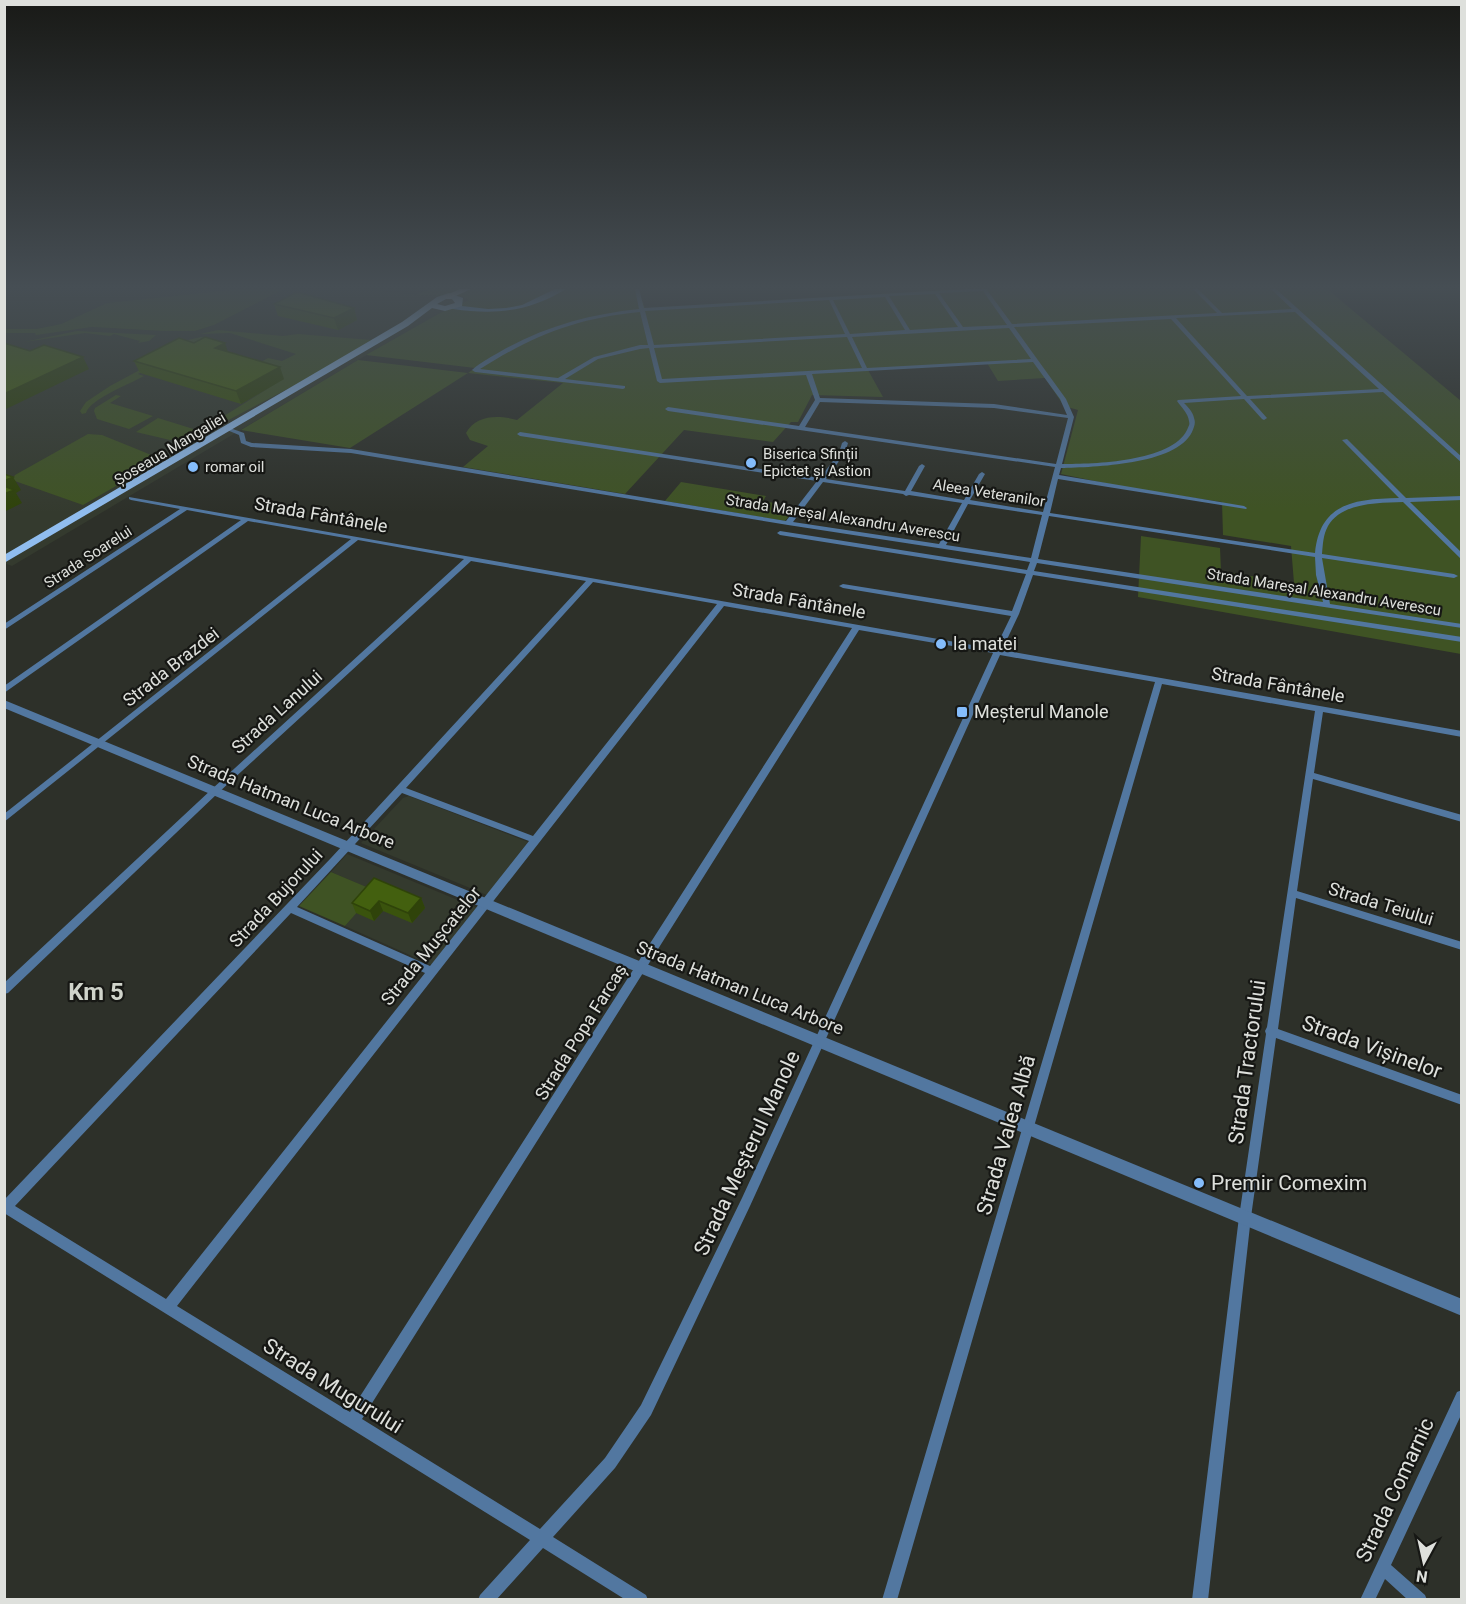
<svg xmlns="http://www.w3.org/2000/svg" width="1466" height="1604" viewBox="0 0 1466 1604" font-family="Roboto,sans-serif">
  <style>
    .built { fill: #343a2e }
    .green { fill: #3f5324 }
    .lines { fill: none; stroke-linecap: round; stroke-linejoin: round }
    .minor { fill: #5277a0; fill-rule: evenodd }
    .tertiary { fill: #5277a0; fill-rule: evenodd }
    .secondary { fill: #649fe0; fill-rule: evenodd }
    .primary { fill: #90bdef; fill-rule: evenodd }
    .trunk { fill: #aacaec; fill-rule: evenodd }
    .wall { fill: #3a530d }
    .shaded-wall { fill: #2f430a }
    .building { fill: #43600f; stroke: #2f430a; stroke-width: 1.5 }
    .poi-dot { fill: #84bcfb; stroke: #161714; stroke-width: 2 }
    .labels { text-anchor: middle; stroke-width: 4.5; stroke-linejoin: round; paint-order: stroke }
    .far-street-label { font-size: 15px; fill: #dee0dc; stroke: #161714 }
    .far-poi-label { font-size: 15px; fill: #dee0dc; stroke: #161714; text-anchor: start }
    .street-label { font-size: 18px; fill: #dee0dc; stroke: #161714 }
    .poi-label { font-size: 18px; fill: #dee0dc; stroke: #161714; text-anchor: start }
    .near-street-label { font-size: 21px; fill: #dee0dc; stroke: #161714 }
    .near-poi-label { font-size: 21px; fill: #dee0dc; stroke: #161714; text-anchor: start }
    .district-label { font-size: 24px; font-weight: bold; fill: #d0d4cb; stroke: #161714 }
  </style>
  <rect width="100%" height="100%" fill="#2d3029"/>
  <path class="built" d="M4,289H240L107,303L61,324L36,329H5Z
    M284,289H362L416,295L461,296L470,300L440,313L358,360L12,566L4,563V333H36L92,327L163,331H195L214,325Z
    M409,796L528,842L487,895L361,843L403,798Z
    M347,854L477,908L432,965L345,926L375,891L331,872Z"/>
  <path class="green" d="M240,289H284L214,325L195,331H163L92,327L36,335L35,333H5V329H36L61,324L107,303Z
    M429,289H638L645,308L961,289H1327L1461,401V654L1138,597L1141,536L1220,548L1221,571L1294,583L1291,546L1223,535L1222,502L1133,489L1061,474L1078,410L1064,406L1045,378L998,381L987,363L868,370L883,397L812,395L798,422H791L773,442L684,430L625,494L463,467L488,446L470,440L466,433C476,414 500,415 517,420L563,383L468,373L350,448L241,430L358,360L468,373L475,368L366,355L440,313L469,300L461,296L416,295Z
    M218,330L283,336L298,334L371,340L383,334L295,385L196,437L170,440L136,432L158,418L200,431L283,379L249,369L268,358L282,361L296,354L230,333L200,334Z
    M77,331L156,335L149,341L138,343L140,341L114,334L110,336L85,333L24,342Z
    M201,337L208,338L138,374L144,376C130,384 90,399 86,413L82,414L80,411L86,402L110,386L162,358L184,341Z
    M116,395L121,396L110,403L153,416L129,429L97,419L94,411L95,408Z
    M88,434L102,435L144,452L151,455L150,461L130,478L83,505L12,480L15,475Z
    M681,482L766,496L763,501L797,507L785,521L665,501Z
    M331,872L376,891L345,926L299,906Z"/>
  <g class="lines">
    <path class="minor" d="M635,289H639L644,308L966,289H988L987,290L1012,324L1217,313L1193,289H1198L1222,313L1292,309L1271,289H1276L1462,457V463L1383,392L1250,399L1267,418L1264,420L1262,419L1244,399L1184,403C1188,407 1193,412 1194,418C1196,423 1194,427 1192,432C1176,465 1094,467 1061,468L1059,475L1244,506L1247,508L1246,509L1058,479L1050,513L1315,553C1320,502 1356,499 1399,498L1342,440L1347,439L1406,498L1462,496V500L1410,502L1462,553V560L1403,502C1379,503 1342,502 1328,526C1323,535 1323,544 1322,554L1454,574L1458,576L1454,578L1322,558L1330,604L1462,624V628L1037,563L1034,571L1462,637V642L1033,575L1019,614L1002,650L1462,731V737L1323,712L1314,773L1462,815V822L1313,779L1297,891L1462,942V950L1296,898L1278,1029L1462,1095V1105L1276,1038L1251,1217L1208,1600H1192L1239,1217L1266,1034L1265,1031L1267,1027L1315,711L1162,684L897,1600H882L1155,682L1000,655L750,1206L651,1415L615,1468L553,1537L646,1595L648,1600H626L543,1548L496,1600H478L480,1595L530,1540L4,1213V1200L331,858L586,581L471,561L218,793L8,993L4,994V983L212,789L464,559L358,540L4,822V814L351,539L248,521L4,693V686L241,520L187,510L4,630V624L180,509L131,500L129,499V497L995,649L1011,616L843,588L839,586L843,584L1012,611L1026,574L780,535L777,533L780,531L1027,570L1030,562L788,525L351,453L251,447L241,443L239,435L227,430L230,428L244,433L246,441L252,443L351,449L786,521L817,481L520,436L517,434L520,432L820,478L839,453L842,443L845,441L848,443L845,453L826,479L905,491L919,466L922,464L925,466L911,491L964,500L979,474L982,472L985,474L970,500L1043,512L1055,467L668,411L665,409L668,407L799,426L815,400L806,375L660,383L657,381L649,348L640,349L598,359L565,379L625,386V388L623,389L475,372L472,370C481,362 493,356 503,350C546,326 591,314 639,309ZM983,291L1007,325L963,327L939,293ZM935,294L958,327L910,330L889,296ZM885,297L905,330L850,334L833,300ZM829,300L845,334L654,345L645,311ZM640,312L648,345H640L594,357L558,378L480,369C534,335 577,318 640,312ZM1295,312L1379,389L1247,396L1176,318ZM1171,319L1241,396L1178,400L1177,401C1181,407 1188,413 1189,421C1190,425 1189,425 1187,430C1171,462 1094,464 1062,464L1074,417L1066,399L1014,327ZM1009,328L1031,359L867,368L852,337ZM847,337L862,368L662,379L654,348ZM1033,362L1060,399L1067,415L994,404L820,398L812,374ZM820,402L994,408L1068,418L1056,464L805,427ZM823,482L903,494L906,496L909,495L962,503L939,544L793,522ZM968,504L1042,515L1031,558L946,545ZM1049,516L1315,557L1316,575L1323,602L1038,559ZM593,582L717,604L533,836L406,788ZM724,606L852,628L350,1412L177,1306ZM859,630L993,653L742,1198L641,1405L605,1458L540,1529L362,1419ZM402,793L529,841L430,966L297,907ZM291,913L425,973L166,1299L15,1206Z
      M1462,1390V1413L1391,1565L1425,1595L1427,1600H1408L1385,1579L1375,1600H1360L1457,1392Z"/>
    <path class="tertiary" d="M4,700L1462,1299V1316L4,708Z"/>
    <path class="secondary" d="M555,289H566C528,312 496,315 453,309L450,307L453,305L488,309L506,308L522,305Z"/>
    <path class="primary" d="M449,293L463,298L462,306L445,311L432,308L408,326L4,563V555L402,322L437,297ZM446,299H452L455,303L445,306L437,304Z"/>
    <path class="trunk" d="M460,289H471L449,299L442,297Z"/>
  </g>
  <path class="wall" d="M274,304L354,308L357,320L338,330L278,316Z
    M228,352L284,379L241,404L140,373L134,361Z
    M421,898L425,908L412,923L383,911L374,921L356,913L352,903Z"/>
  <path class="shaded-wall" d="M354,308L357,320L338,330L334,318Z
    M225,343L229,355L215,348Z
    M83,357L89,369L4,410V394Z
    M280,367L284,379L241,404L236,391Z
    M13,477L21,490L16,493L22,503L4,512V481Z
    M421,898L425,908L412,923L408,913Z
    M379,901L383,911L374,921L370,911Z"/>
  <path class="building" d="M297,292L354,308L334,318L274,304Z
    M205,337L225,343L215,348L280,367L236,391L134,361L179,338L194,343Z
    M4,343L30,351L44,345L83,357L4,394Z
    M4,474L13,477L4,481Z
    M4,486L14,490L4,494Z
    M374,878L421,898L408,913L379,901L370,911L352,903Z"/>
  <linearGradient id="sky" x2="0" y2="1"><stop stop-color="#191a17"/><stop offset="0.56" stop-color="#464e54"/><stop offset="1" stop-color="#464e54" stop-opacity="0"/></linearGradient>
  <rect width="1466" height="513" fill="url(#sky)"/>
  <g class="poi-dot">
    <circle cx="751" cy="463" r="6"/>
    <circle cx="193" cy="467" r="6"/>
    <circle cx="941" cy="644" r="6"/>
    <rect x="956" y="706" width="12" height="12" rx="3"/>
    <circle cx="1199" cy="1183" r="6"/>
  </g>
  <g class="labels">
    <g class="far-street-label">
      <text transform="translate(170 449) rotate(-31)" y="5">Șoseaua Mangaliei</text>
      <text transform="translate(989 493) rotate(9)" y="5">Aleea Veteranilor</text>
      <text transform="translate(843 518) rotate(9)" y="5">Strada Mareșal Alexandru Averescu</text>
      <text transform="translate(88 557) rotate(-33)" y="5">Strada Soarelui</text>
      <text transform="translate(1324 592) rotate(9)" y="5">Strada Mareșal Alexandru Averescu</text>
    </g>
    <g class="far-poi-label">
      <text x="763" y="459">Biserica Sfinții<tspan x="763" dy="17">Epictet și Astion</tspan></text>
      <text x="205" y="472">romar oil</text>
    </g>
    <g class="street-label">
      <text transform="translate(321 515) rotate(10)" y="6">Strada Fântânele</text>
      <text transform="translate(799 601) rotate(10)" y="6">Strada Fântânele</text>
      <text transform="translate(171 667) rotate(-38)" y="6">Strada Brazdei</text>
      <text transform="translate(1278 685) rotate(10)" y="6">Strada Fântânele</text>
      <text transform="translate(277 712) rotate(-42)" y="6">Strada Lanului</text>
      <text transform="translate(291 802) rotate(22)" y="6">Strada Hatman Luca Arbore</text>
      <text transform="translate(276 898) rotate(-47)" y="6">Strada Bujorului</text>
      <text transform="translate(1381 904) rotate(17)" y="6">Strada Teiului</text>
      <text transform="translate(431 946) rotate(-51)" y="6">Strada Mușcatelor</text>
      <text transform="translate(740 988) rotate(22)" y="6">Strada Hatman Luca Arbore</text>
      <text transform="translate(581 1032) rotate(-58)" y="6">Strada Popa Farcaș</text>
    </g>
    <g class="poi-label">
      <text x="953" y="650">la matei</text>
      <text x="974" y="718">Meșterul Manole</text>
    </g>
    <g class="near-street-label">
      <text transform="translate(1372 1047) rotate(20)" y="7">Strada Vișinelor</text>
      <text transform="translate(1247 1062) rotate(-82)" y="7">Strada Tractorului</text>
      <text transform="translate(1006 1135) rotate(-74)" y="7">Strada Valea Albă</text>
      <text transform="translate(747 1153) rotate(-65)" y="7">Strada Meșterul Manole</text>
      <text transform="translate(333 1386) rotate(32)" y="7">Strada Mugurului</text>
      <text transform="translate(1395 1490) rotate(-65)" y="7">Strada Comarnic</text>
    </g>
    <g class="near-poi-label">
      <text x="1211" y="1190">Premir Comexim</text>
    </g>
    <g class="district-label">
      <text x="96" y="1000">Km 5</text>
    </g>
  </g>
  <rect width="1466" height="1604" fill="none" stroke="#dee0dc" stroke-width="12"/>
  <g transform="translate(1424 1562) rotate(188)" stroke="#161714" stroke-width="4.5" paint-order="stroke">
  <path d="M0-4.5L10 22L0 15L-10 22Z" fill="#dee0dc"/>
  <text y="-9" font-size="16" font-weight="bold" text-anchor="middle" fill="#dee0dc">N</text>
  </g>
</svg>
